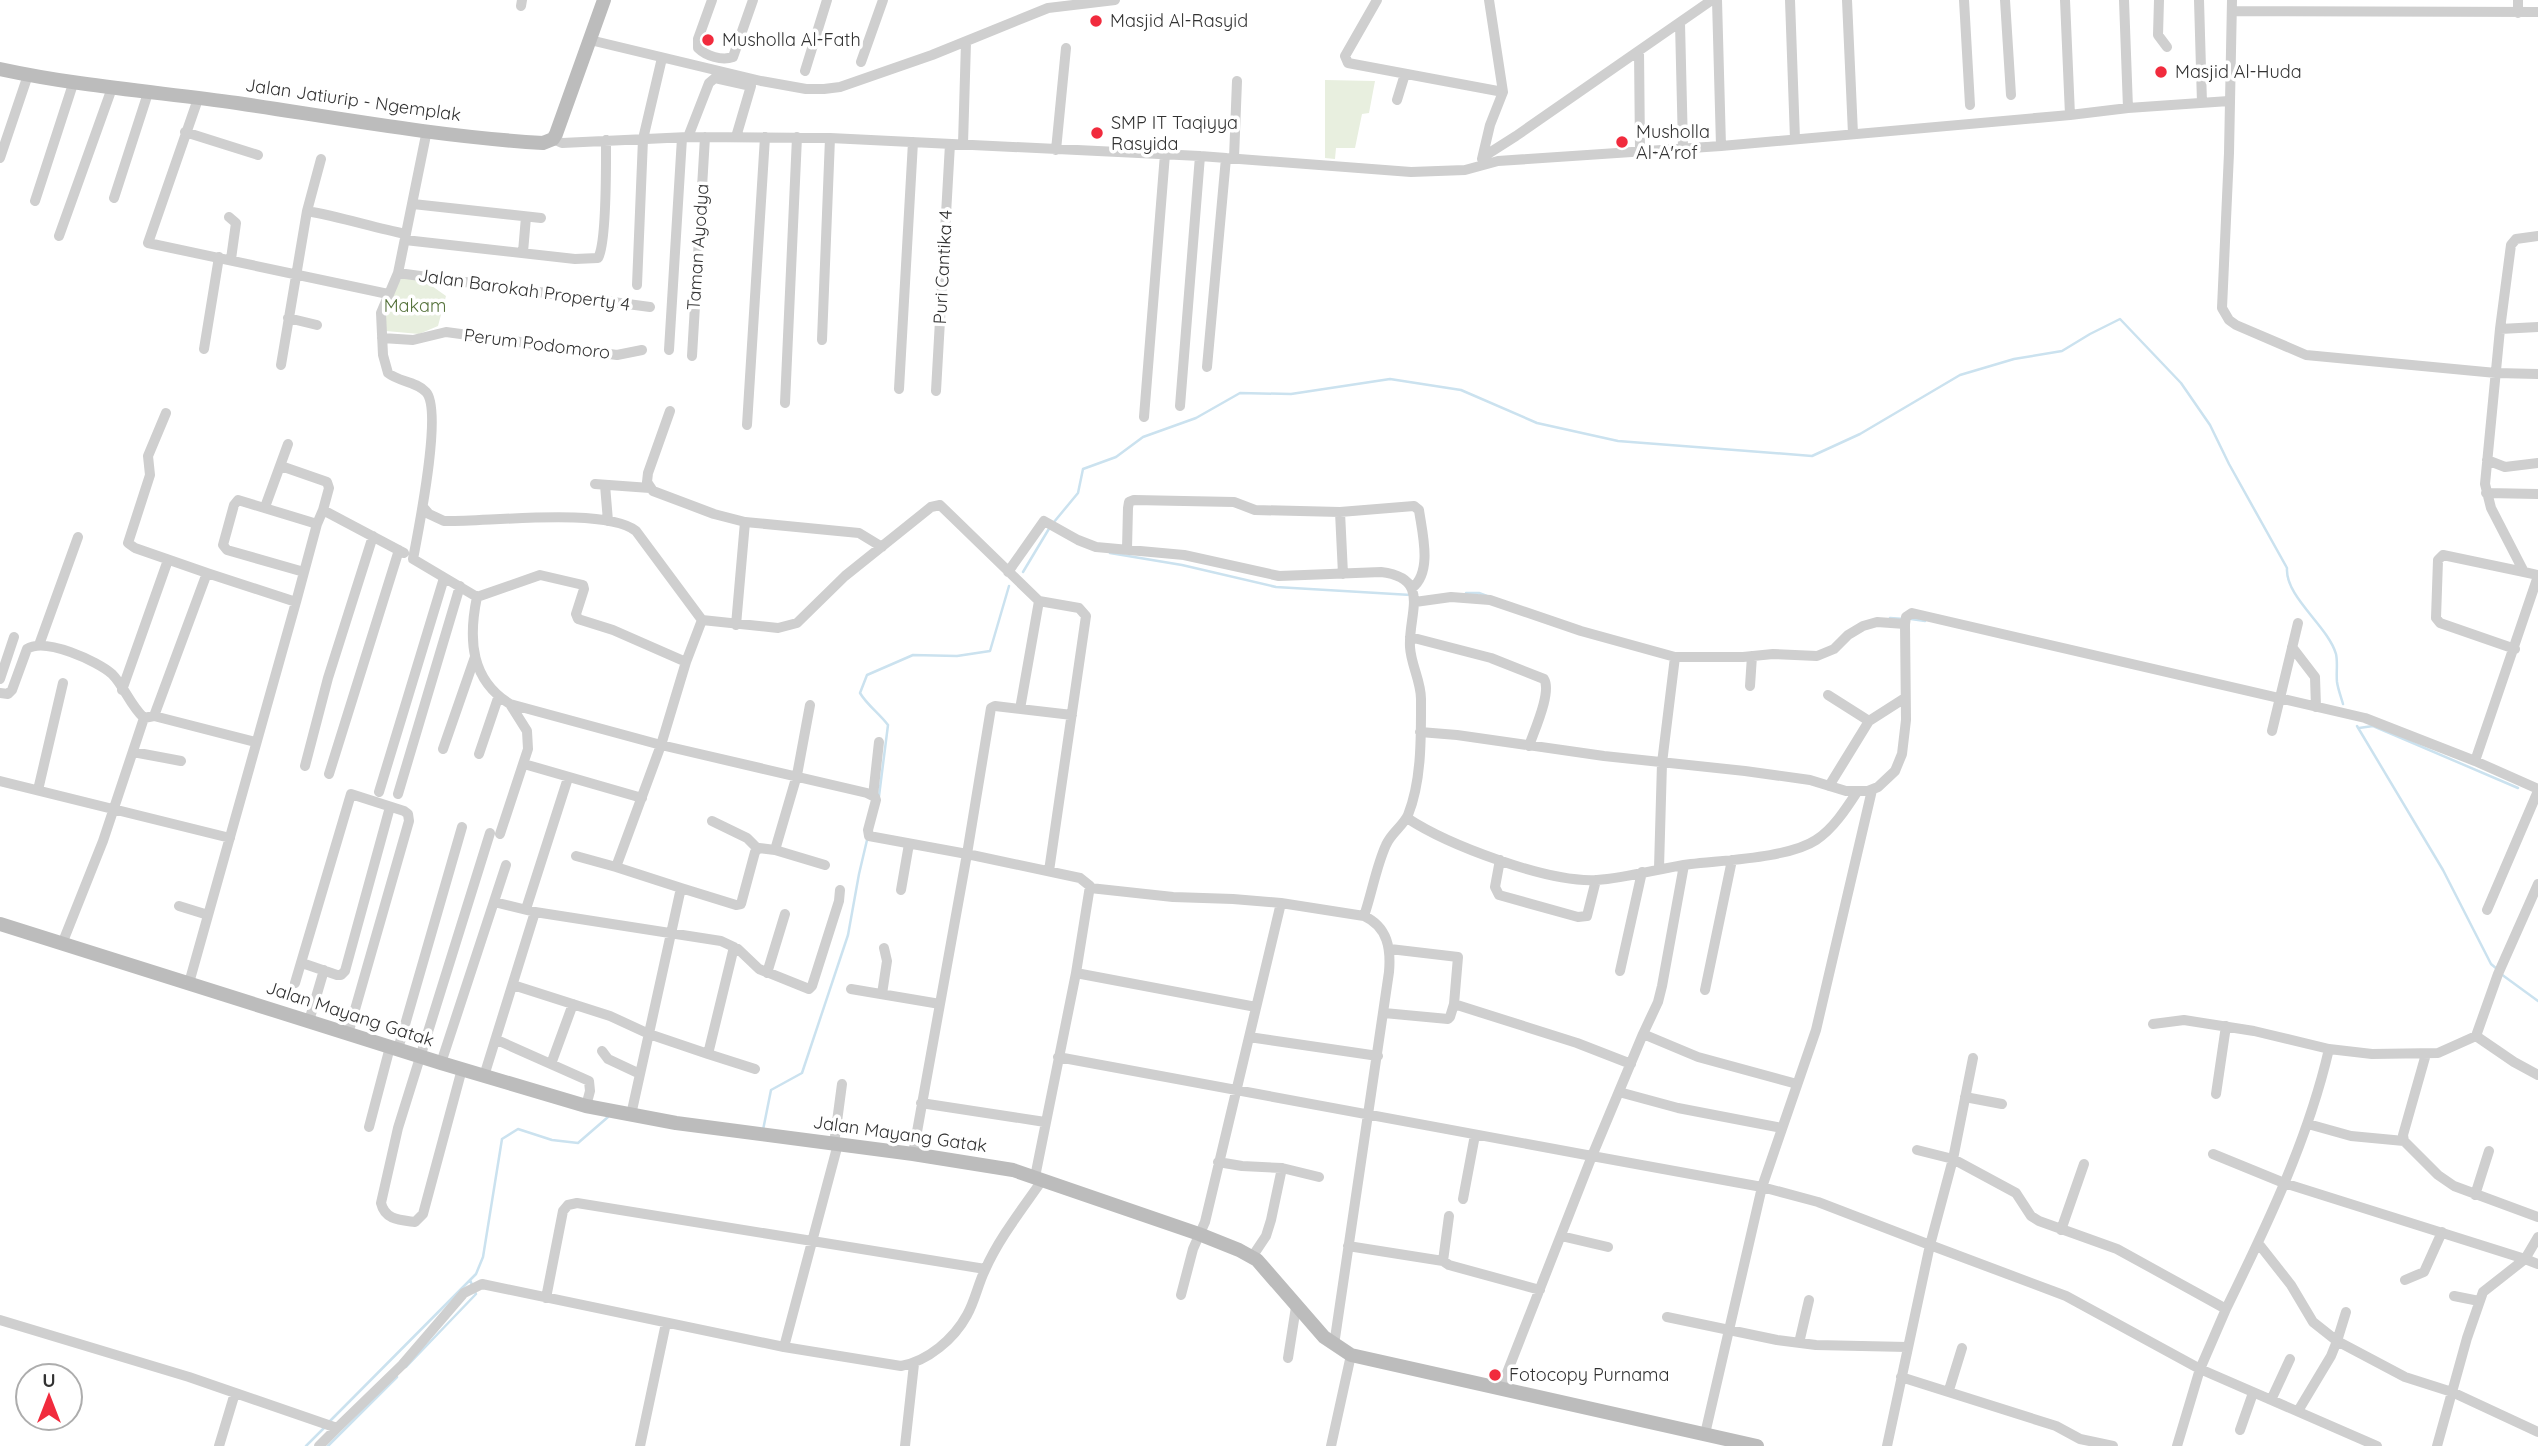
<svg xmlns="http://www.w3.org/2000/svg" width="2538" height="1446" viewBox="0 0 2538 1446" font-family="Quicksand,sans-serif">
  <style>
    .green { fill: #e8efdf }
    .lines { fill: none; stroke-linecap: round; stroke-linejoin: round }
    .stream { stroke: #cbe2ef; stroke-width: 2.5 }
    .street { stroke: #cfcfcf; stroke-width: 10 }
    .secondary { stroke: #bcbcbc; stroke-width: 14 }
    .poi-dot { fill: #f12b3d; stroke: #fff; stroke-width: 2.5 }
    .labels { text-anchor: middle; stroke-width: 7; stroke-linejoin: round; paint-order: stroke }
    .poi-label { font-size: 18px; fill: #323232; stroke: #fff; text-anchor: start }
    .street-label { font-size: 18px; fill: #323232; stroke: #fff }
    .park-label { font-size: 18px; fill: #55723b; stroke: #fff }
  </style>
  <rect width="100%" height="100%" fill="#fff"/>
  <path class="green" d="M1325,80L1375,81L1369,113L1362,114L1355,148H1336L1335,159L1325,158Z
    M402,278L425,281L446,296L438,326L419,334L386,331C384,311 390,293 402,278Z"/>
  <g class="lines">
    <path class="stream" d="M1054,522L1078,493L1083,469L1116,457L1143,437L1196,418L1240,393L1291,394L1390,379L1461,390L1537,423L1618,441L1812,456L1860,434L1960,375L2014,359L2062,351L2090,334L2120,319L2181,383L2210,425L2229,464L2287,568C2285,597 2328,626 2336,654C2338,663 2336,673 2337,682C2338,689 2341,697 2343,704
      M1110,553L1182,565L1276,587L1411,595
      M1023,572L1050,527
      M1466,593H1479L1487,596
      M1890,618L1904,619
      M1911,619L1925,621
      M2357,726L2443,870L2491,964L2497,969
      M2359,728L2373,726L2518,788
      M879,796L888,725C879,713 867,705 860,693L867,675L913,655L957,656L990,651L1009,586
      M2501,974L2538,1001
      M763,1130L771,1090L802,1073L848,935L859,874L867,840
      M406,1367L476,1294L470,1280
      M330,1421L476,1274L483,1257L502,1139L518,1129L552,1140L578,1143L608,1117
      M306,1446L326,1426
      M328,1446L397,1377"/>
    <path class="street" d="M712,0L698,39V48C706,56 722,61 733,57L753,0
      M1377,0L1345,56L1348,63L1503,92
      M1717,0L1721,146
      M1790,0L1795,139
      M1847,0L1853,134
      M1964,0L1970,105
      M2005,0L2011,95
      M2065,0L2070,115
      M2124,0L2128,108
      M2159,0L2158,35L2167,47
      M2199,0L2202,103
      M2232,0L2229,153L2222,308L2229,320L2236,325L2306,355L2496,373L2538,374
      M2518,0V13
      M521,6L522,0
      M2232,11L2538,12
      M1680,23L1683,147
      M590,40L761,81L806,89H824L840,87L932,55L1048,8L1115,0
      M1639,51L1640,150
      M861,62L883,0
      M805,71L827,0
      M198,99L148,243L388,294
      M1397,100L1405,74
      M427,130L398,273L381,313L383,355L388,373C399,382 416,381 426,392C443,410 418,532 413,559L477,597C468,640 471,680 510,704L661,745L616,867L681,888L631,1115
      M185,132L258,155
      M688,137L709,83L715,78L751,86L736,137
      M553,139L562,143L688,137L830,138L1200,156L1411,172L1465,170L1498,161L1721,146L2070,115L2128,108L2229,101
      M963,144L966,42
      M1056,150L1066,48
      M1483,157L1516,136L1712,0
      M0,158L28,75
      M1234,158L1237,81
      M1482,159L1490,125L1503,92L1489,0
      M114,198L148,93
      M35,201L73,84
      M413,204L541,218
      M307,211L321,159
      M229,217L236,223L231,259
      M59,236L112,88
      M2538,236L2516,239L2511,245L2500,329L2485,484L2491,508L2524,572L2538,575
      M405,240L575,259L598,258C607,243 606,163 606,140
      M523,252L526,217
      M398,273L650,307
      M637,285L643,139L662,58
      M288,318L317,325
      M2500,329L2538,327
      M382,338L413,340L446,332L617,355L642,350
      M822,340L830,138
      M204,349L219,257
      M669,350L682,138
      M692,356L705,137
      M281,365L307,211C341,217 372,227 406,234
      M1207,367L1226,158
      M899,389L913,142
      M936,391L950,144
      M785,403L797,137
      M1180,406L1200,156
      M670,411L648,473L647,482L653,491L714,514L745,522L859,533L882,547
      M166,413L148,456L150,475L128,543L135,548L207,573
      M1144,417L1165,154
      M747,425L765,137
      M2487,460L2505,467L2538,463
      M281,466L327,482L329,488L323,510
      M595,484L650,488
      M605,485L608,521
      M2486,493L2538,494
      M265,507L288,444
      M423,507L429,514L444,521C487,522 605,507 636,531L702,620
      M1340,512L1343,574
      M1127,549L1128,508L1129,502L1134,500L1234,502L1255,510L1340,512L1414,506L1419,510C1422,532 1433,572 1412,588
      M304,572L227,550L223,545L234,505L238,500L317,524
      M1008,572L1044,521L1078,540L1096,547L1184,555L1279,576L1381,572C1432,578 1408,614 1410,647C1411,665 1421,681 1421,699C1421,736 1422,780 1408,815C1403,826 1391,833 1386,845C1376,867 1372,893 1364,916
      M477,597L540,575L583,585L584,589L576,614L578,619L613,630L686,662
      M296,602L317,524L323,510L404,553
      M1415,602L1451,597L1490,600L1581,631L1675,657H1743L1773,654L1817,656L1834,649L1848,635L1863,626L1877,622L1905,624
      M736,625L745,522
      M1410,637L1491,658L1544,679C1552,692 1534,731 1529,746
      M39,645L78,537
      M2292,647L2315,677L2316,707
      M2515,649L2440,623L2436,618L2438,560L2443,555L2524,572
      M0,679L14,637
      M1750,686L1752,656
      M122,690L168,560
      M0,693L8,694L12,690L27,649C45,637 97,661 112,674C124,686 130,705 144,718
      M1828,695L1869,721
      M1020,709L1039,601
      M154,716L207,573L296,602L189,983
      M2272,731L2298,623
      M1420,732L1457,735L1604,756L1745,771L1810,780L1846,791H1868L1878,787L1895,771L1902,754L1906,720L1905,624L1906,617L1912,613L2365,718L2475,761L2538,789
      M443,749L475,657
      M133,752L181,761
      M479,754L498,698
      M2475,761L2538,576
      M524,764L642,798
      M305,766L328,678L373,536
      M329,774L399,550
      M0,781L230,838
      M1829,786L1869,721L1905,698
      M38,790L63,683
      M379,792L444,578
      M398,794L460,586
      M873,796L879,742
      M1407,818C1448,845 1548,883 1597,880C1629,878 1660,868 1691,864C1724,860 1789,858 1816,840C1833,829 1846,809 1857,792
      M712,821L747,838L758,849
      M500,834L528,749L527,731L510,704
      M775,850L825,865
      M576,856L616,867
      M1500,860L1495,887L1499,895L1578,917L1587,916L1596,880
      M1659,868L1662,763L1675,657
      M1049,871L1086,616L1079,608L1039,601L940,505L931,507L845,576L797,623L778,628L702,620L686,662L661,745L867,793L875,797L876,800L868,830L869,836L967,854L991,708L995,706L1072,715
      M681,888L736,905L741,904L755,852L759,848L775,850L797,775L810,705
      M1090,888L1173,897L1233,899L1281,903
      M901,890L909,844
      M494,902L535,912L721,941L738,949L759,969L809,989L812,986L839,901L840,890
      M179,906L208,915
      M526,909L568,778
      M2487,910L2538,791
      M62,944L103,841L144,718L154,716L255,742
      M1390,949L1458,957L1454,1004
      M302,963L337,975H341L345,971L390,807
      M1620,971L1642,872
      M767,973L785,914
      M1076,973L1256,1007
      M295,983L351,794L404,811L408,814L409,821L348,1034
      M513,985L610,1016L649,1034L708,1054L734,947
      M851,989L940,1004
      M1705,990L1732,860
      M882,994L887,961L884,948
      M1384,1013L1448,1019L1450,1017L1454,1004L1577,1043L1631,1064
      M309,1021L324,970
      M2153,1024L2184,1020L2254,1031L2329,1049L2372,1054L2438,1053L2476,1036L2498,974L2538,884
      M1643,1034L1658,1002L1662,986L1684,865
      M2476,1036L2514,1062L2538,1075
      M1249,1037L1378,1056
      M497,1040L589,1081L590,1091L586,1106
      M398,1049L462,827
      M602,1051L608,1059L640,1074
      M708,1054L755,1069
      M1058,1057L1592,1156L1643,1034L1698,1057L1797,1084
      M441,1063L506,865
      M551,1064L573,1004
      M462,1069L423,1214L415,1222C400,1220 385,1220 381,1203L398,1128L490,833
      M484,1076L535,912
      M1619,1092L1678,1108L1782,1128
      M2216,1094L2226,1026
      M1965,1097L2002,1104
      M921,1103L1045,1122
      M2308,1124L2351,1136L2404,1141L2438,1175L2454,1186L2538,1217
      M369,1127L390,1047
      M2404,1141L2403,1135L2426,1054
      M834,1144L842,1084
      M838,1144L784,1347L901,1366C928,1361 954,1339 967,1315C975,1301 978,1284 985,1270C999,1238 1023,1208 1043,1179
      M1917,1150L1953,1159L2016,1193L2031,1216L2039,1221L2117,1249L2226,1309L2200,1369L2177,1446
      M913,1154L967,854L1080,878L1090,886L1076,973L1035,1177
      M2213,1154L2284,1183L2525,1259L2483,1292L2467,1338L2437,1446
      M1218,1162L1242,1166L1282,1168L1319,1177
      M2475,1195L2489,1151
      M1463,1199L1475,1135
      M2061,1230L2084,1164
      M1561,1236L1608,1247
      M2538,1237L2525,1259L2538,1264
      M2258,1243L2291,1285L2313,1322L2337,1341L2331,1356L2298,1411
      M1348,1246L1443,1261L1449,1265L1540,1290
      M1252,1257L1266,1236L1271,1220L1282,1168
      M1443,1261L1449,1216
      M2405,1280L2424,1272L2442,1232
      M1181,1295L1193,1249L1205,1222L1281,903L1364,916C1388,927 1391,949 1389,972L1334,1345
      M2454,1296L2479,1301
      M546,1298L563,1211L568,1205L577,1203L985,1269
      M2226,1309C2267,1225 2308,1140 2329,1049
      M2346,1312L2337,1341L2405,1377L2452,1392L2538,1432
      M1667,1317L1777,1340L1816,1345L1907,1347
      M0,1320L189,1377L337,1428L402,1365L464,1293L482,1284L784,1347
      M1799,1343L1809,1300
      M1288,1358L1296,1307
      M1901,1377L2056,1426L2080,1439L2113,1446
      M1501,1388L1592,1156L1762,1187L1818,1202L1930,1245L1953,1159L1973,1058
      M1949,1390L1962,1348
      M2271,1400L2290,1359
      M2240,1430L2253,1393
      M1705,1434L1762,1187L1816,1030L1872,790
      M219,1446L235,1393
      M319,1446L337,1428
      M640,1446L666,1323
      M905,1446L914,1364
      M1331,1446L1351,1355
      M1887,1446L1930,1245L2066,1296L2200,1369L2377,1446"/>
    <path class="secondary" d="M0,69C78,86 158,92 237,103C338,118 441,137 543,143L553,139L556,134L604,0
      M0,924L441,1063L586,1106L676,1123L913,1154L1013,1170L1199,1234L1239,1250L1257,1260L1324,1337L1351,1355L1757,1446"/>
  </g>
  <g class="poi-dot">
    <circle cx="1096" cy="21" r="7"/>
    <circle cx="708" cy="40" r="7"/>
    <circle cx="2161" cy="72" r="7"/>
    <circle cx="1097" cy="133" r="7"/>
    <circle cx="1622" cy="142" r="7"/>
    <circle cx="1495" cy="1375" r="7"/>
  </g>
  <g class="labels">
    <g class="poi-label">
      <text x="1110" y="27">Masjid Al-Rasyid</text>
      <text x="722" y="46">Musholla Al-Fath</text>
      <text x="2175" y="78">Masjid Al-Huda</text>
      <text x="1111" y="129">SMP IT Taqiyya<tspan x="1111" dy="21">Rasyida</tspan></text>
      <text x="1636" y="138">Musholla<tspan x="1636" dy="21">Al-A'rof</tspan></text>
      <text x="1509" y="1381">Fotocopy Purnama</text>
    </g>
    <g class="street-label">
      <text transform="translate(353 100) rotate(8)" y="6">Jalan Jatiurip - Ngemplak</text>
      <text transform="translate(698 247) rotate(-86)" y="6">Taman Ayodya</text>
      <text transform="translate(943 267) rotate(-87)" y="6">Puri Cantika 4</text>
      <text transform="translate(524 290) rotate(8)" y="6">Jalan Barokah Property 4</text>
      <text transform="translate(537 344) rotate(7)" y="6">Perum Podomoro</text>
      <text transform="translate(350 1014) rotate(18)" y="6">Jalan Mayang Gatak</text>
      <text transform="translate(900 1134) rotate(8)" y="6">Jalan Mayang Gatak</text>
    </g>
    <g class="park-label">
      <text x="415" y="312">Makam</text>
    </g>
  </g>
  <g transform="translate(49 1397)"><circle r="33" fill="#ffffff" stroke="#adadad" stroke-width="2"/>
  <path d="M0-5L12 26L0 18L-12 26Z" fill="#f12b3d"/>
  <text y="-10" font-size="19" font-weight="bold" text-anchor="middle" fill="#323232">U</text>
  </g>
</svg>
